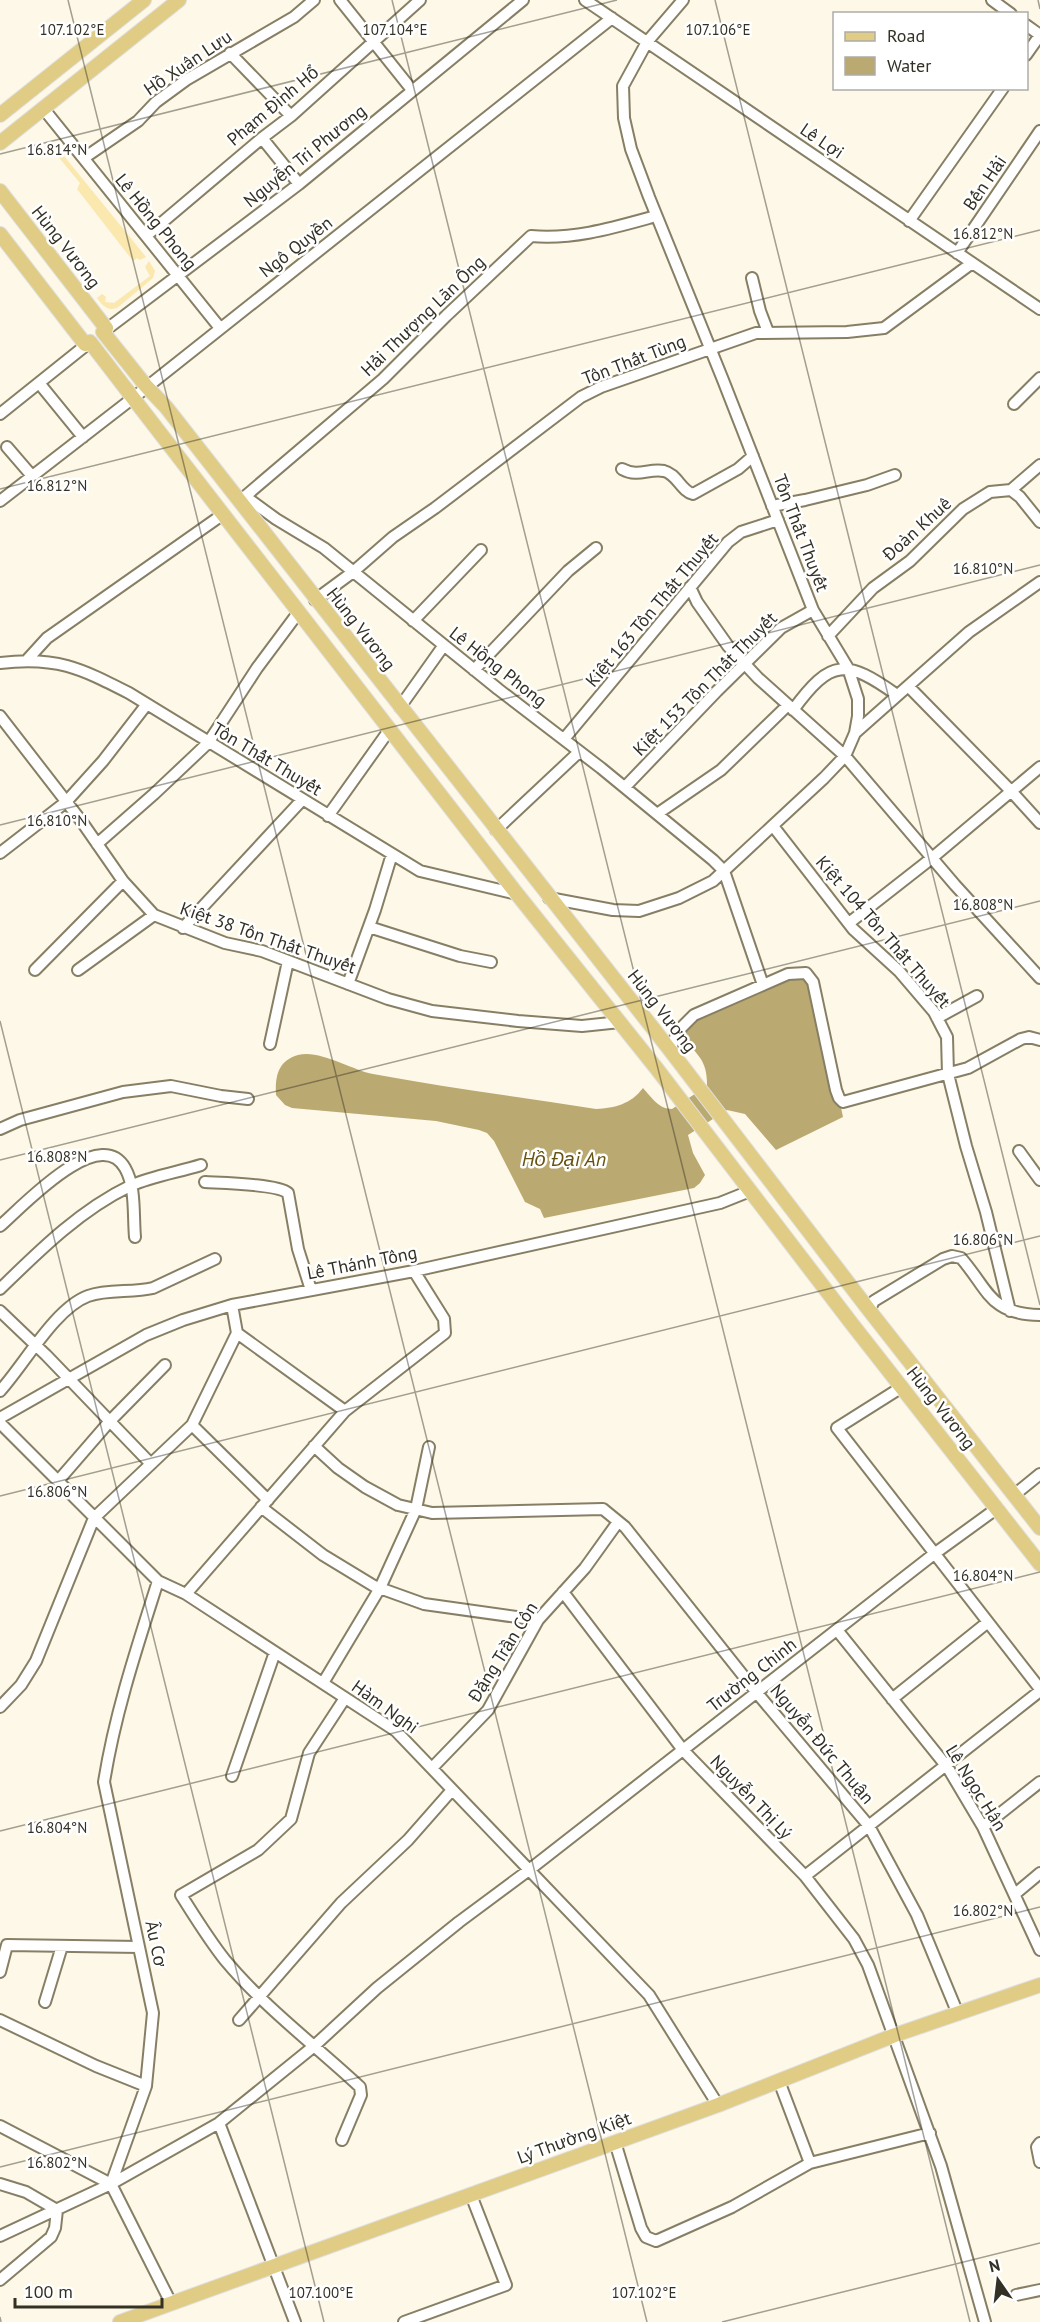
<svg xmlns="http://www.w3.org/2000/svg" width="1040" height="2322" viewBox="0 0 1040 2322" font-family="'PT Sans',sans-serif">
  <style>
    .green { fill: #fae8af }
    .water { fill: #bba972 }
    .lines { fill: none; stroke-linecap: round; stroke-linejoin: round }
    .minor-casing { stroke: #877f65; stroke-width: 14 }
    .major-casing { stroke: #dededc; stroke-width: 16 }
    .minor { stroke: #fff; stroke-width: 10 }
    .major { stroke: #e0cc84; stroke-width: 14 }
    .ticks { fill: none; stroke: #333025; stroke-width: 1.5; stroke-opacity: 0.45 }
    .labels { text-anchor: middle; stroke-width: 5; stroke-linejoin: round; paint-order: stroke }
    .street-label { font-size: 18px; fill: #333025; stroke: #fff }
    .water-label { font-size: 20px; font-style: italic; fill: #66530f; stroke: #fff }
    .ticks-label { font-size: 15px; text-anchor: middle; fill: #333025; stroke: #fff; stroke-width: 5; stroke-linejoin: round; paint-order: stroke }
  </style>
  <rect width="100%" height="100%" fill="#fdf8e7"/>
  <path class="green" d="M55,145L146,257L140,260L137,258L133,261L77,189L80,183L51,148Z
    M149,261L155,271L153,278L117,308C107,311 103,306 97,298L102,294L106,297L105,302L114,303L150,276L145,267Z"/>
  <path class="water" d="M797,969L808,973L835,1104L840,1103L843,1117L776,1150L745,1114L727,1110L688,1135L693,1153L705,1175L700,1183L694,1188L544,1218L540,1209L525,1202L494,1141L487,1133L479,1130L436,1121L292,1108L285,1105L276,1095C275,1076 278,1061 298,1055C319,1049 352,1070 373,1074C447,1088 522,1097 596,1109C615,1108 631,1104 643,1088C652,1098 659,1109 672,1109L707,1086C708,1053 690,1055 683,1030L687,1023Z"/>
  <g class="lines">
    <defs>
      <path id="minor" d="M340,0L412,90
        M585,0L1040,309
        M992,0L1011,14
        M1026,25L1040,35
        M230,53L291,116
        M1026,55L1040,35
        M43,108L220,328
        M262,138L299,184
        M84,158L138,121L156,102L186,80L294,17L314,0
        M909,221L1003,88
        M146,236L262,138L291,116L420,0
        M957,253L1040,131
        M752,278L760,311L768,332
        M103,332L299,184L523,0
        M39,383L83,437
        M1014,404L1040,378
        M0,414L90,342
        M7,447L32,476
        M622,469C639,478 648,468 664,471C677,474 681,491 693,494L738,469L753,456
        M1011,490L1020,497L1040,522
        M246,497L276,519L324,548L498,689L601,768L713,860L724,871L763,985
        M242,499L383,379L446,316L531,236C574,240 616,227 656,216
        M0,501L133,398L612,18
        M772,506L805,500L867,485L895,475
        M690,587L697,602L728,646L758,678L845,756L955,885L1040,978
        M315,600L353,572L393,537L435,508L581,397L601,387L756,333L847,332L884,328L972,263
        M413,621L481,550
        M828,636L873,588L910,561L963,509L990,492L1011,490L1040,465
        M27,660L47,638L222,515
        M0,663C56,656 80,668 129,693L420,871L517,894
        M474,670L568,571L596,548
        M909,687L1011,791L1040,823
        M400,707L444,645
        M793,710C831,658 846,659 897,695
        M0,716L82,822L123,881L154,915L225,943L262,951L388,999L432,1011L518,1021L582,1026L620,1022
        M855,733L969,632L1040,582
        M564,739L728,542L741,532L778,520
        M625,787L717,691L781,628L813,610
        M657,814L721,770L788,705
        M328,816L390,729
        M773,826L853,929L899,971L934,1012L947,1037L948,1074L966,1146L986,1212L1010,1311
        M496,830L579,752
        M97,844L154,794L208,743L257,668L298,613
        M0,853L66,802L103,761L147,704
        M549,898L613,910L639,911L679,898L713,881L824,778L845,756L855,733L858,716V699L848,668L813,610L723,380L649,197L631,149L624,118L623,86L647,42L683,0
        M849,923L932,858L1040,767
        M369,927L460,956L491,962
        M183,928L302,800
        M35,970L123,881
        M78,970L154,915
        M348,984L375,910L392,854
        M937,1018L977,996
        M270,1044L288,961
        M670,1050L678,1031L694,1015L788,974L806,973L813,982L836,1090L839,1098L843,1102L968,1068L1021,1039L1029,1037L1040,1040
        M0,1129L20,1120L123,1092L171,1086L221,1096L248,1099
        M1019,1151L1040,1180
        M205,1182C222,1183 277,1184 288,1193L298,1249L311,1290
        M0,1226C21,1208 99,1123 125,1168C136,1187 133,1215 135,1237
        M0,1289C39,1251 80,1210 130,1186C152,1176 179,1172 201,1165
        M869,1310L874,1301L943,1259L952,1256L961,1258C989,1290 989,1314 1040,1315
        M0,1311L46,1355L151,1464
        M237,1333L345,1411
        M902,1387L837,1428L1040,1689
        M0,1391C24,1365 55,1308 88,1296C108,1289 132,1293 153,1288L215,1259
        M0,1418L146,1335L183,1320L232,1305L414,1271L720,1203L750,1191
        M0,1423L158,1581L186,1594L396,1731L649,1995L718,2105
        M192,1425L268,1500
        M314,1446L338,1468L365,1487L398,1505L432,1513L603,1509L625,1527L757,1693L869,1826L917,1915L958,2014
        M58,1481L110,1421L165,1365
        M1014,1495L1040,1474
        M261,1507L323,1555L374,1586L424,1604L538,1620
        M158,1581C137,1647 115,1713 104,1782L153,2013L146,2086L111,2184L171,2303
        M563,1592L683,1750L805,1876L854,1939L868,1965L941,2166L985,2322
        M186,1594L345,1411L445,1333L444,1319L414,1271
        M837,1630L948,1768L983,1827L1040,1950
        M323,1683L380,1588L416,1509L429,1447
        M892,1699L988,1622
        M0,1707L21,1685L36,1661L94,1518L192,1425L237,1333L232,1305
        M433,1767L488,1710L538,1620L585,1568L618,1522
        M232,1776L275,1652
        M983,1827L1040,1782
        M805,1876L1040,1691
        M1015,1894L1040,1873
        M0,1972L7,1945L139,1947
        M45,2002L62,1946
        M0,2020L96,2066L146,2086
        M239,2020L341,1903L408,1840L452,1790
        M779,2081L810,2163
        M219,2123L295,2322
        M0,2126L111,2184
        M342,2140L361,2095L360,2087C315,2045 265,2008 225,1960C209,1940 195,1917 181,1895L258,1850L291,1819L309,1753L345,1698
        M615,2142L641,2228L646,2237L656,2241L732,2207L810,2163L930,2133
        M1040,2143L1037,2147L1040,2162
        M0,2184L26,2192L57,2210L55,2228L51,2237L0,2280
        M0,2236L111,2184L219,2123L313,2047L377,1988L459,1922L529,1870L934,1554L996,1509
        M1016,2295L1040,2290
        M404,2322L506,2285L471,2195"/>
      <path id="major" d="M0,115L144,0
        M0,143L179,0
        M0,191L106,328L103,332L146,386L166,407L670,1050L869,1310L1040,1528
        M0,234L85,344L90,342L133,398L517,894L657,1069L852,1324L1040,1564
        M120,2322L718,2105L895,2035L1040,1985"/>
    </defs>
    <use href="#minor" class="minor-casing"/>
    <use href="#major" class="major-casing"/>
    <use href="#minor" class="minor"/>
    <use href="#major" class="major"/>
  </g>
  <path class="ticks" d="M68,0L647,2322M392,0L970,2322M715,0L1040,1305M1038,0L1040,9M0,154L617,0M0,489L1040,230M0,825L1040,565M0,1021L324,2322M0,1160L1040,901M0,1496L1040,1236M0,1831L1040,1572M0,2167L1040,1907M0,2317L1,2322M722,2322L1040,2243"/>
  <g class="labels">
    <g class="street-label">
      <text transform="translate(188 63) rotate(-34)" y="6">Hồ Xuân Lưu</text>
      <text transform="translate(273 106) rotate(-40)" y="6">Phạm Đình Hổ</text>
      <text transform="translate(822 141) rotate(34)" y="6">Lê Lợi</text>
      <text transform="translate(305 156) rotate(-39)" y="6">Nguyễn Tri Phương</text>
      <text transform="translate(985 183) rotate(-56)" y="6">Bến Hải</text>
      <text transform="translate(156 222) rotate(51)" y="6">Lê Hồng Phong</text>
      <text transform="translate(66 247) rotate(52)" y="6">Hùng Vương</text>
      <text transform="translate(296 247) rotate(-38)" y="6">Ngô Quyền</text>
      <text transform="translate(423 316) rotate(-44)" y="6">Hải Thượng Lãn Ông</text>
      <text transform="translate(634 360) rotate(-21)" y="6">Tôn Thất Tùng</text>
      <text transform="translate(917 529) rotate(-42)" y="6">Đoàn Khuê</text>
      <text transform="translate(801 533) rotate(69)" y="6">Tôn Thất Thuyết</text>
      <text transform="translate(652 610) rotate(-50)" y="6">Kiệt 163 Tôn Thất Thuyết</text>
      <text transform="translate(361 629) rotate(52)" y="6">Hùng Vương</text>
      <text transform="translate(498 667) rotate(38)" y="6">Lê Hồng Phong</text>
      <text transform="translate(705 684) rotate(-45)" y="6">Kiệt 153 Tôn Thất Thuyết</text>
      <text transform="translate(267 759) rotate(31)" y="6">Tôn Thất Thuyết</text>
      <text transform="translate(883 932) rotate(49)" y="6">Kiệt 104 Tôn Thất Thuyết</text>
      <text transform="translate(268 938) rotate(19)" y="6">Kiệt 38 Tôn Thất Thuyết</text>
      <text transform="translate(662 1011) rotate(52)" y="6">Hùng Vương</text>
      <text transform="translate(362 1263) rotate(-11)" y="6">Lê Thánh Tông</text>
      <text transform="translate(941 1408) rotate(52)" y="6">Hùng Vương</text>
      <text transform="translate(503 1652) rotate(-58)" y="6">Đặng Trần Côn</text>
      <text transform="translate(752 1675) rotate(-38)" y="6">Trường Chinh</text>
      <text transform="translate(385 1707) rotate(36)" y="6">Hàm Nghi</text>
      <text transform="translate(822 1744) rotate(50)" y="6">Nguyễn Đức Thuận</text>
      <text transform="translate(976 1788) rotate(58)" y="6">Lê Ngọc Hân</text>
      <text transform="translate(751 1797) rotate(46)" y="6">Nguyễn Thị Lý</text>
      <text transform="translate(156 1944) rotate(78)" y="6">Âu Cơ</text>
      <text transform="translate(574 2138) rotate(-20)" y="6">Lý Thường Kiệt</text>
    </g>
    <g class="water-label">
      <text x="564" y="1166">Hồ Đại An</text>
    </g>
  </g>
  <g class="ticks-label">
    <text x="72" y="35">107.102°E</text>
    <text x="395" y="35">107.104°E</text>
    <text x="718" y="35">107.106°E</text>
    <text x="57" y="155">16.814°N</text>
    <text x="983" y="239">16.812°N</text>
    <text x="57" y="491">16.812°N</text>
    <text x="983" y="574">16.810°N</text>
    <text x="57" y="826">16.810°N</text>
    <text x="983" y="910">16.808°N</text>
    <text x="57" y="1162">16.808°N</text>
    <text x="983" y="1245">16.806°N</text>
    <text x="57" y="1497">16.806°N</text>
    <text x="983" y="1581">16.804°N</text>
    <text x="57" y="1833">16.804°N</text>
    <text x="983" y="1916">16.802°N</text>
    <text x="57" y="2168">16.802°N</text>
    <text x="321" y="2298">107.100°E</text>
    <text x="644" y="2298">107.102°E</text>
  </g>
  <rect x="833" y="12" width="195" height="78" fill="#ffffff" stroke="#adaca8" stroke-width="1.5"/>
  <rect x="845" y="32" width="30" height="9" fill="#e0cc84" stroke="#adaca8" stroke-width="1.5"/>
  <text x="887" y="42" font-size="18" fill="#333025">Road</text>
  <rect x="845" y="57" width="30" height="18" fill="#bba972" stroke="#adaca8" stroke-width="1.5"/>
  <text x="887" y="72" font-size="18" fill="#333025">Water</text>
  <g transform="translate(998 2280) rotate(346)" stroke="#ffffff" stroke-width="4.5" paint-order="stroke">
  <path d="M0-4.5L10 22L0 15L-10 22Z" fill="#333025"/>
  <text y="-9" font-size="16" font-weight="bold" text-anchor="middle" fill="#333025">N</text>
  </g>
  <path d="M15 2298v9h147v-9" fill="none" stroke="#333025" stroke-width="3"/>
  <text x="24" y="2298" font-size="18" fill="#333025" stroke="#ffffff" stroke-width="4.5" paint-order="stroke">100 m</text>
</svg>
